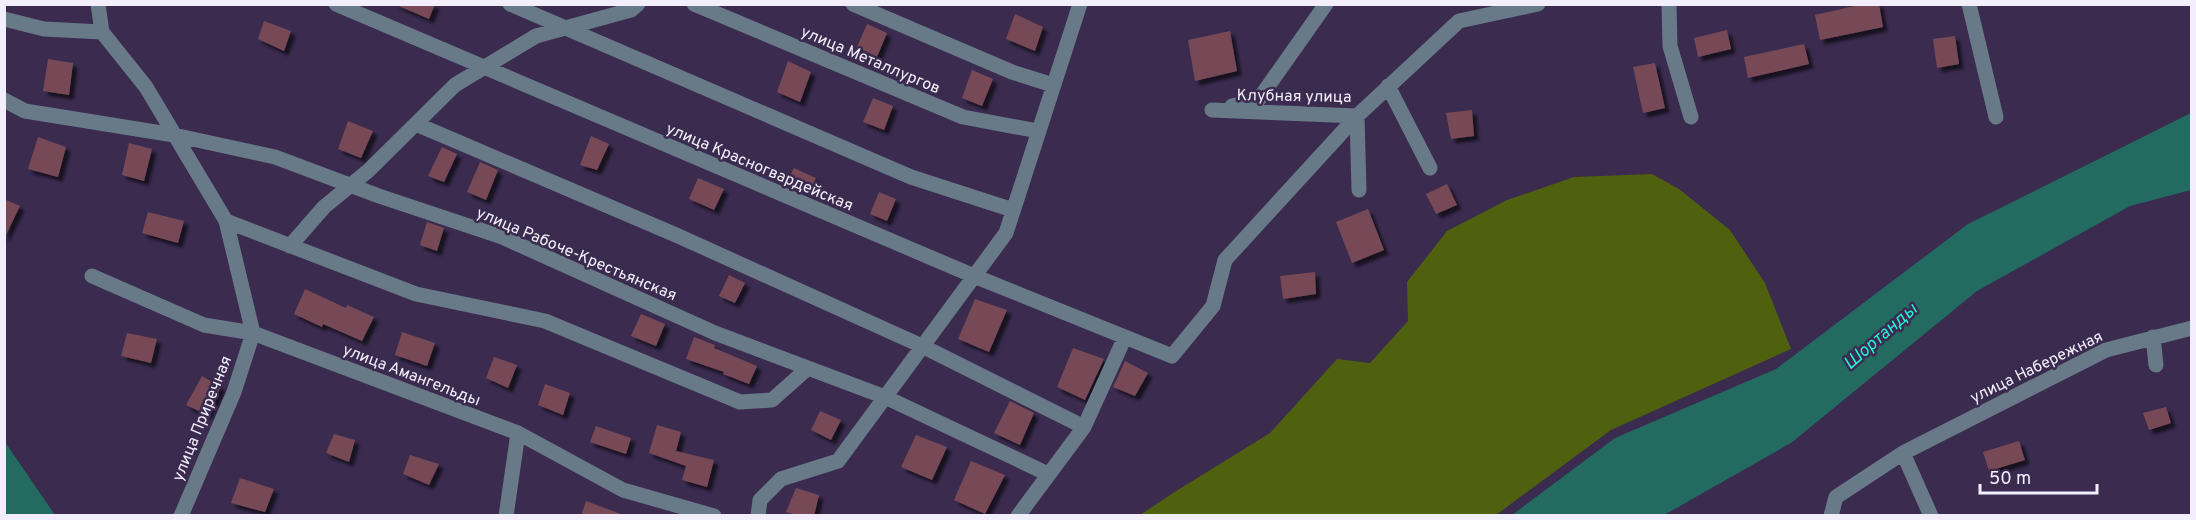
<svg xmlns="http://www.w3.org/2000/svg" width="2196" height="520" viewBox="0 0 2196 520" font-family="Overpass,sans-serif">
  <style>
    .green { fill: #4f600f }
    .water { fill: #236b61 }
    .building { fill: #774956; filter: url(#shadow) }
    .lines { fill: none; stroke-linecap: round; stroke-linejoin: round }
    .minor { stroke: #687987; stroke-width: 15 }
    .labels { text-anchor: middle; stroke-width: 5; stroke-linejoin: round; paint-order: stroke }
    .street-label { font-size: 16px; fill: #f3eefc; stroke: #3a2b4f }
    .water-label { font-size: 18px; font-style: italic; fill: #20f1d9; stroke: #3a2b4f }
  </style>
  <defs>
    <filter id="shadow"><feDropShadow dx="4.5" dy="4.5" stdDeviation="1.5" flood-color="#0009"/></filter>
  </defs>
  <rect width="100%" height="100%" fill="#3a2b4f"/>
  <path class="green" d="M1652,174L1679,189L1730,230L1765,283L1791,349L1611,430L1496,515H1140L1173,493L1270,433L1337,359L1370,363L1408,321L1407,282L1447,231L1507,200L1574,177Z"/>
  <path class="water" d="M2191,113V190L2130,206L1977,291L1791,443L1664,515H1512L1615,438L1776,369L1968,224Z
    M4,442H5L55,515H5Z"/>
  <path class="building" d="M394,4H435L429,19Z
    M1863,4H1879L1883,27L1820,40L1815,15Z
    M1015,14L1043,27L1035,51L1006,39Z
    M264,21L291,31L284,51L258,39Z
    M867,24L887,33L877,57L857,47Z
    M1727,30L1731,49L1698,57L1694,38Z
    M1230,31L1237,71L1195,81L1188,40Z
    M1955,36L1959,64L1937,68L1933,39Z
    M1804,44L1809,64L1748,78L1744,57Z
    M48,59L73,63L69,95L43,91Z
    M788,61L811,72L800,102L777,92Z
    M1655,63L1665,108L1643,113L1633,67Z
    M972,70L993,79L982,106L962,98Z
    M873,98L893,106L884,130L863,122Z
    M1472,110L1474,136L1451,139L1446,113Z
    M348,121L373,131L361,158L338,149Z
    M591,136L609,144L597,170L580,165Z
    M38,137L66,147L58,177L28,169Z
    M129,143L152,149L144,181L122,175Z
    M442,147L457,154L444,182L428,176Z
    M480,162L498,170L486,200L467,192Z
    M794,168L816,178L810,193L786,183Z
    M698,178L724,189L714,210L689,199Z
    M1447,184L1457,205L1436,214L1426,194Z
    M879,192L896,199L887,221L870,214Z
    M4,199L20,206L4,239Z
    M1368,209L1384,250L1352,263L1336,222Z
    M148,212L184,221L178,243L142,233Z
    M427,222L444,228L437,251L420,245Z
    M1315,272L1316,294L1283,299L1280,276Z
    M729,275L745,283L735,303L719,296Z
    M305,289L346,308L347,305L374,317L362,341L323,324L322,327L294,314Z
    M975,299L1007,310L989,352L958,339Z
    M641,314L665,324L656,346L631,336Z
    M402,332L435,343L427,366L395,355Z
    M127,333L157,339L151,363L121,356Z
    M694,337L715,345L714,348L757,366L749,384L723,374L724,372L686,359Z
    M1073,348L1104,359L1085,400L1057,387Z
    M494,357L517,365L508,388L486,378Z
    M1125,361L1148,373L1135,396L1113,387Z
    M202,376L221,387L207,415L186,405Z
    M545,384L570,393L563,415L538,405Z
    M1010,401L1034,413L1020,445L994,433Z
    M2166,407L2171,423L2149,430L2143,413Z
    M820,411L841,420L831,440L811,430Z
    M657,425L681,432L676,451L714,460L707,487L682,480L686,466L649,453Z
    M596,426L631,438L626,454L590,442Z
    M334,434L355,440L349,462L326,453Z
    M916,435L947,447L932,480L901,467Z
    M2019,441L2025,460L1989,471L1983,452Z
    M410,455L439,464L429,485L403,474Z
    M971,461L1005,475L985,514L954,500Z
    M240,478L274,489L265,512L231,503Z
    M796,488L819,495L814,516H799L786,512Z
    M586,501L621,514L620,516H581Z"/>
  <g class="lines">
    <path class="minor" d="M98,4L102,32L146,87L226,221L253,333
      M336,4L974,276L1172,356L1213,306L1225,260L1357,116
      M510,4L911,177L1013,210
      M694,4L963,117L1038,131
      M853,4L1012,72L1053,85
      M1669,4L1670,46L1691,117
      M1969,4L1996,117
      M4,19L44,29L102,32
      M1388,86L1430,168
      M4,100L25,111L174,135L275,157L379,196L502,237L715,333L885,397L1048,474
      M1232,106L1259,99L1326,4
      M1212,110L1357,116L1459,21L1538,4
      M1357,116L1359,190
      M416,124L676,235L922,346L1084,427
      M226,221L416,294L545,321L740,402L772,400L808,368
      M290,246L324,207L368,171L455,85L536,36L631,10L638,4
      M92,276L204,325L253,333L518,433L623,490L714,516
      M2153,337L2156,365
      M1903,453L1931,516
      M181,516L234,392L253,333
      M506,516L518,433
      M758,516L760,500L781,479L838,461L1006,233L1080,4
      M1018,516L1084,427L1125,337
      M1831,516L1836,497L1903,453L2106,350L2192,328"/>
  </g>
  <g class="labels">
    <g class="street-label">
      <text transform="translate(871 59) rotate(23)" y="6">улица Металлургов</text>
      <text transform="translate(1294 95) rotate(1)" y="6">Клубная улица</text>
      <text transform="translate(760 166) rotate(23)" y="6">улица Красногвардейская</text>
      <text transform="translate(577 253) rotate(23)" y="6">улица Рабоче-Крестьянская</text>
      <text transform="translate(2036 366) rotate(-26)" y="6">улица Набережная</text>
      <text transform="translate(412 374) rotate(21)" y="6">улица Амангельды</text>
      <text transform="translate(201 418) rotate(-68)" y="6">улица Приречная</text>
    </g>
    <g class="water-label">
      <text transform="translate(1880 336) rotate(-41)" y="6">Шортанды</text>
    </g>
  </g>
  <rect width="2196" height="520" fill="none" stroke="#f3eefc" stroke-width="12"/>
  <path d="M1980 484v9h117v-9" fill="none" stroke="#f3eefc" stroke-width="3"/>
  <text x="1989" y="484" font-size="18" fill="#f3eefc" stroke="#3a2b4f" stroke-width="4.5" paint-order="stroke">50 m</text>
</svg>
